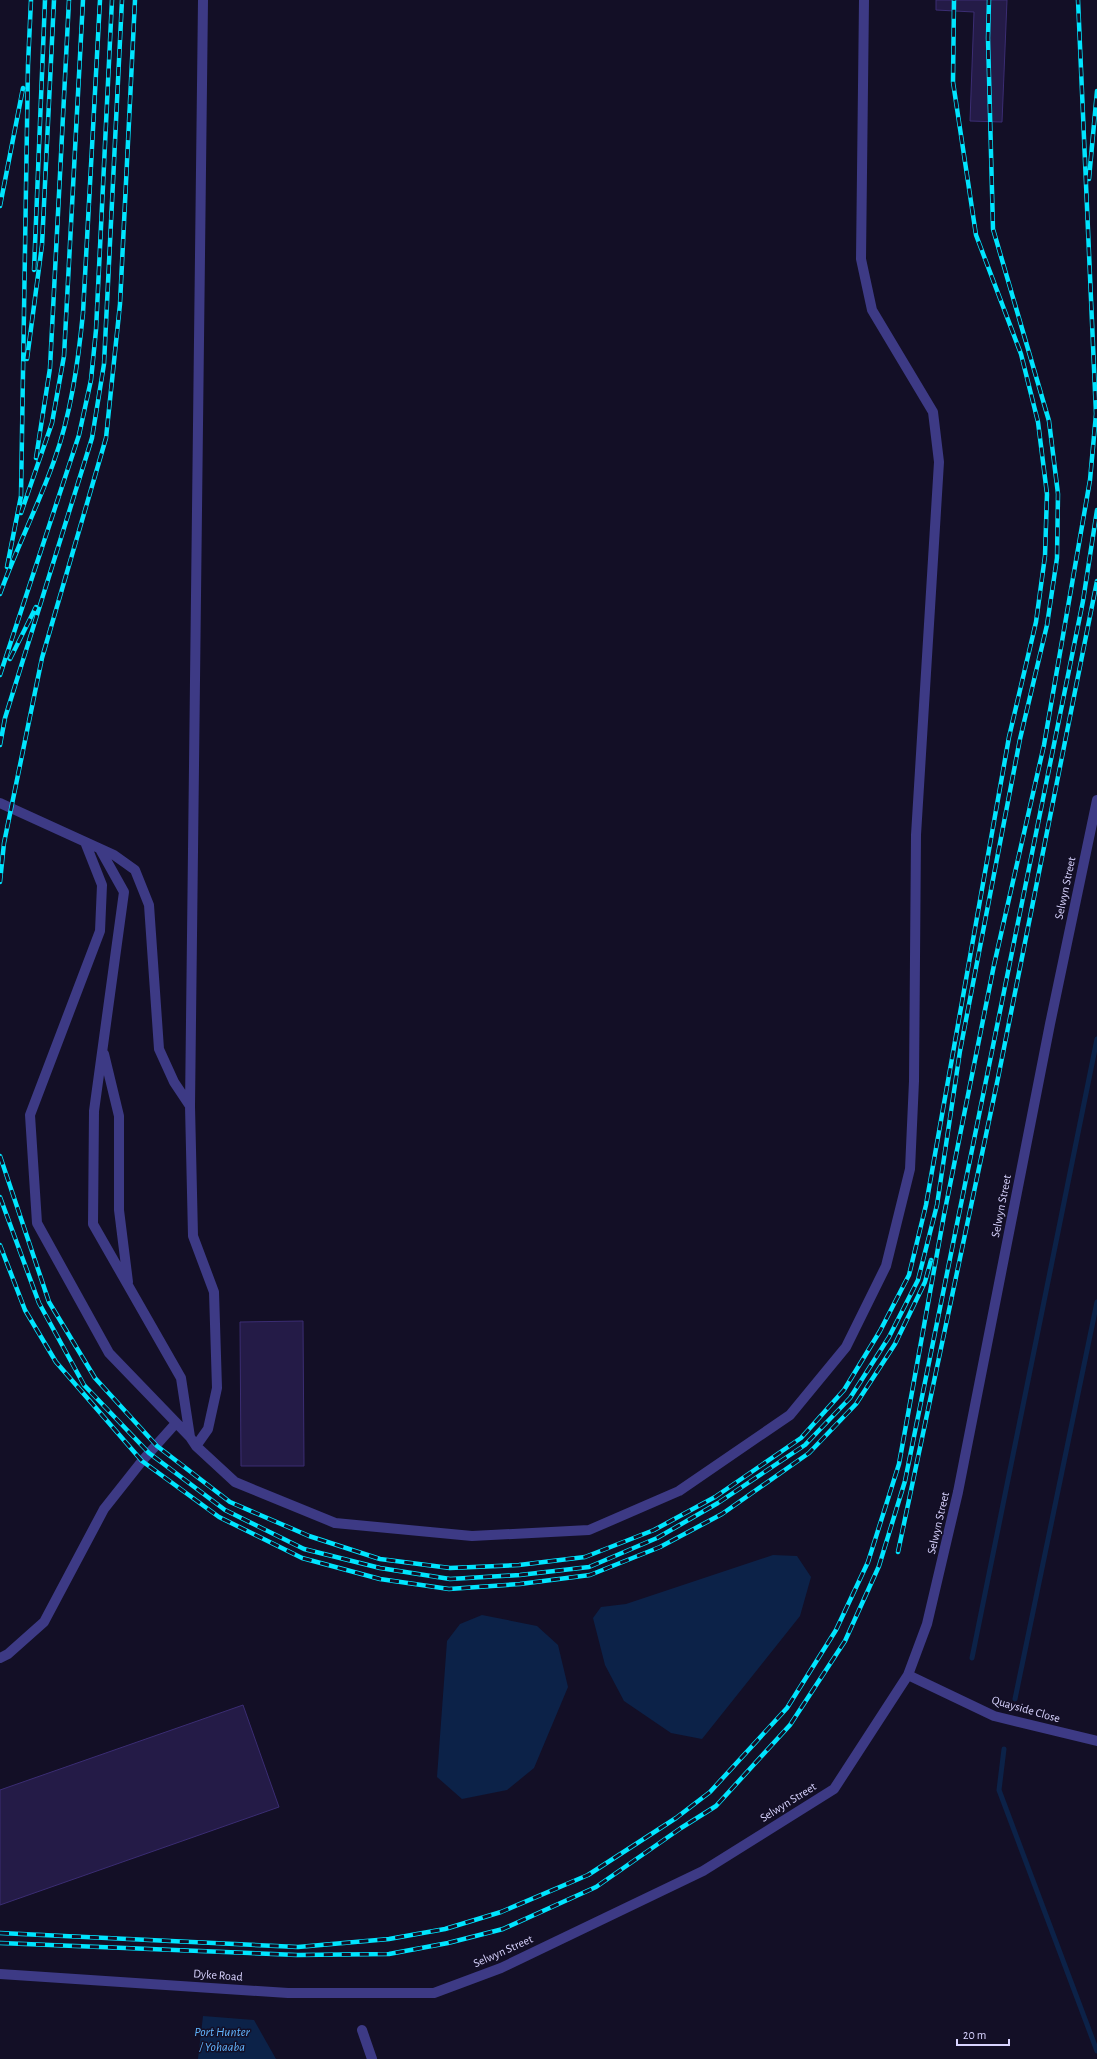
<svg xmlns="http://www.w3.org/2000/svg" width="1097" height="2059" viewBox="0 0 1097 2059" font-family="'Alegreya Sans',sans-serif">
  <style>
    .water { fill: #0c2248 }
    .lines { fill: none; stroke-linecap: round; stroke-linejoin: round }
    .stream { stroke: #0c2248; stroke-width: 5 }
    .building { fill: #241b47; stroke: #3b2d73 }
    .minor { stroke: #3d3a85; stroke-width: 10 }
    .rail-casing { stroke: #00e5ff; stroke-width: 4.5 }
    .rail { stroke: #130f26; stroke-width: 3; stroke-dasharray: 9; stroke-linecap: butt }
    .labels { text-anchor: middle; stroke-width: 3; stroke-linejoin: round; paint-order: stroke }
    .street-label { font-size: 12px; fill: #d9d4ff; stroke: #130f26 }
    .water-label { font-size: 13px; font-style: italic; fill: #62b6ff; stroke: #130f26 }
  </style>
  <rect width="100%" height="100%" fill="#130f26"/>
  <path class="water" d="M773,1555L797,1556L811,1577L800,1616L702,1739L671,1733L624,1701L605,1665L593,1618L601,1607L626,1604Z
    M482,1615L537,1626L558,1645L568,1687L534,1768L507,1790L462,1799L437,1777L447,1641L460,1624Z
    M203,2016L254,2020L276,2059H198Z"/>
  <g class="lines">
    <path class="stream" d="M972,1658L1097,1039
      M1015,1699L1097,1302
      M1004,1749L999,1790L1097,2051"/>
  </g>
  <path class="building" d="M936,0H1007L1002,122L970,121L974,12L936,10Z
    M303,1321L304,1466H241L240,1322Z
    M243,1705L279,1807L0,1905V1790Z"/>
  <g class="lines">
    <path class="minor" d="M0,803L114,855L135,870L149,905L159,1049L174,1082L190,1106
      M85,842L102,885L100,931L30,1115L37,1223L109,1353L190,1437L196,1446L235,1482L335,1523L472,1536L589,1530L679,1491L790,1415L846,1347L886,1266L910,1169L914,1081L916,835L939,462L933,412L872,310L861,259L864,0
      M100,849L124,892L94,1111L93,1224L181,1378L190,1437
      M104,1054L119,1116V1210L128,1282
      M196,1446L208,1429L217,1388L214,1292L193,1236L190,1106L203,0
      M0,1658L8,1654L44,1622L104,1509L142,1461L176,1423
      M908,1675L994,1716L1097,1741
      M0,1974L288,1993H434L501,1968L703,1871L834,1789L908,1675L927,1624L958,1492L1050,1024L1097,800
      M362,2030L372,2059"/>
    <defs>
      <path id="rail" d="M1089,179L1097,91
        M0,206L23,88
        M34,270L45,0
        M27,359L42,245L54,0
        M36,458L50,368L69,0
        M21,513L52,423L64,356L83,0
        M7,567L21,496L28,65L31,0
        M0,594C16,549 38,506 54,461C71,414 78,363 83,313L100,0
        M10,659L36,607
        M0,675L79,435L91,380L96,330L112,0
        M0,745L5,718L92,438L104,364L122,0
        M0,882L4,843L42,658L106,438L120,304L135,0
        M0,1156L49,1302L95,1378L157,1446L230,1502L309,1536L380,1559L450,1568L519,1565L585,1557L654,1530L715,1497L801,1438L844,1390L880,1331L909,1275L926,1205L1009,737L1036,622L1045,556L1047,494L1038,422L1021,354L976,235L953,82L954,0
        M0,1197L39,1303L84,1385L149,1453L225,1510L304,1549L380,1568L450,1579L520,1575L589,1567L657,1538L718,1503L805,1445L850,1398L889,1337L918,1280L937,1205L960,1051L1020,739L1047,625L1057,558L1058,494L1049,421L993,229L988,38L989,0
        M0,1245L25,1310L56,1362L142,1461L219,1517L302,1558L380,1579L449,1589L520,1584L590,1575L660,1547L722,1514L809,1453L856,1404L895,1344L925,1282L931,1260
        M898,1552L998,1078L1097,581
        M0,1933L298,1947L389,1939L445,1929L501,1912L588,1875L676,1818L710,1792L787,1708L836,1630L868,1562L899,1464L944,1215L994,965L1044,745L1090,480L1096,414L1078,0
        M0,1943L297,1955L389,1954L448,1943L503,1929L596,1887L681,1828L716,1806L790,1725L845,1641L879,1566L905,1481L1083,601L1097,510"/>
    </defs>
    <use href="#rail" class="rail-casing"/>
    <use href="#rail" class="rail"/>
  </g>
  <g class="labels">
    <g class="street-label">
      <text transform="translate(1065 888) rotate(-78)" y="4">Selwyn Street</text>
      <text transform="translate(1001 1206) rotate(-79)" y="4">Selwyn Street</text>
      <text transform="translate(938 1523) rotate(-77)" y="4">Selwyn Street</text>
      <text transform="translate(1026 1709) rotate(16)" y="4">Quayside Close</text>
      <text transform="translate(788 1802) rotate(-32)" y="4">Selwyn Street</text>
      <text transform="translate(503 1951) rotate(-24)" y="4">Selwyn Street</text>
      <text transform="translate(218 1975) rotate(4)" y="4">Dyke Road</text>
    </g>
    <g class="water-label">
      <text x="222" y="2036">Port Hunter<tspan x="222" dy="15">/ Yohaaba</tspan></text>
    </g>
  </g>
  <path d="M957 2039v6h52v-6" fill="none" stroke="#d9d4ff" stroke-width="2"/>
  <text x="963" y="2039" font-size="12" fill="#d9d4ff" stroke="#130f26" stroke-width="3" paint-order="stroke">20 m</text>
</svg>
